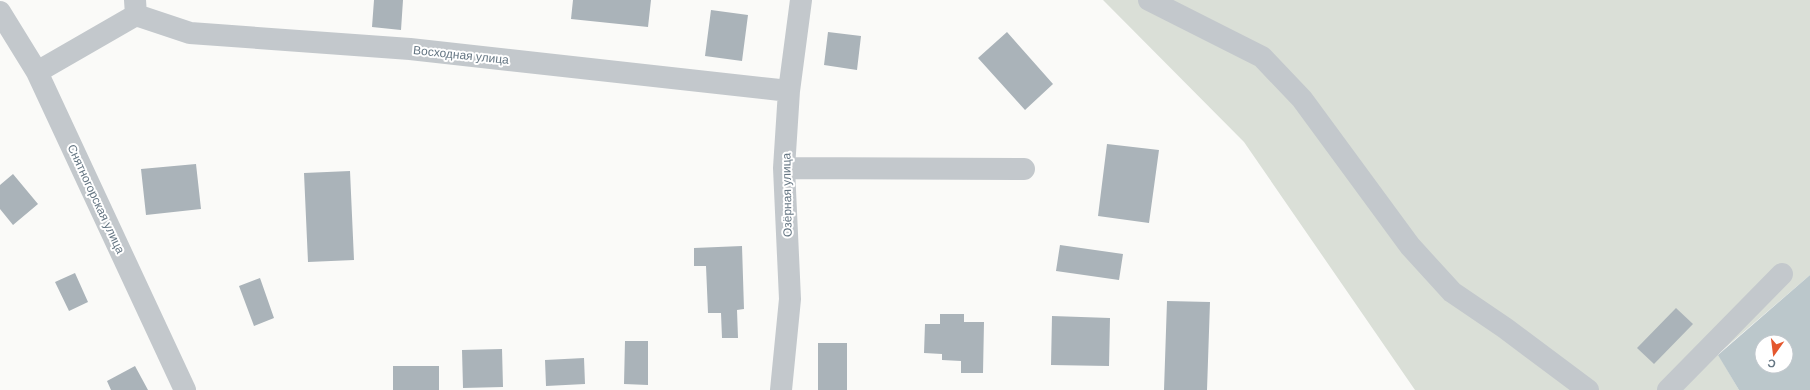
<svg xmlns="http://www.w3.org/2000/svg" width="1810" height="390" viewBox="0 0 1810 390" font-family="Helvetica,sans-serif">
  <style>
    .green { fill: #dadfd7 }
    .water { fill: #bbc7cb; fill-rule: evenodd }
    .building { fill: #aab3b9 }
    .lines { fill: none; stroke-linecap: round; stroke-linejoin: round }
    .minor { stroke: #c3c8cc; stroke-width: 22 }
    .labels { text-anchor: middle; stroke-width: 4; stroke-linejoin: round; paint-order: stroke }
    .street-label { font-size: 12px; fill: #657683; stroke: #fff }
  </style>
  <rect width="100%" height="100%" fill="#fafaf8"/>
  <path class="green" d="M1103,0H1810V275L1718,354L1739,390H1415L1244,142Z"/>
  <path class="water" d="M1810,275V390H1739L1718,355ZM1762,342H1786V366H1762Z"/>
  <path class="building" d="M374,0H403L401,30L372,27Z
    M573,0H651L648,27L571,19Z
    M711,10L748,15L742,61L705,56Z
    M828,32L861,36L857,70L824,65Z
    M1007,32L1053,84L1025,110L978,58Z
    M1107,144L1159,150L1149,223L1098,216Z
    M196,164L201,209L146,215L141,169Z
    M350,171L354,260L308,262L304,173Z
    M13,174L38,204L13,225L0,209V185Z
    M1060,245L1123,254L1119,280L1056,271Z
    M742,246L744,309L737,310L738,338H722L721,313H708L706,266H694V248Z
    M75,273L88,302L69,311L55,282Z
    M260,278L274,318L254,326L239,286Z
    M1167,301L1210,302L1207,390H1164Z
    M1676,308L1693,324L1654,364L1637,348Z
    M940,314H964V322H984L983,373H961V361L942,360V354L924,353L925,324H940Z
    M1052,316L1110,318L1109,366L1051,365Z
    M625,341H648V385L624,384Z
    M818,343H847V390H818Z
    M502,349L503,387L463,388L462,350Z
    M584,358L585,384L546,386L545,360Z
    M135,366L148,390H111L107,381Z
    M393,366H439V390H393Z"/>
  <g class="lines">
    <path class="minor" d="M1149,0L1262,57L1302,99L1410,246L1452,292L1505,328L1588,390
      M0,12L37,72L185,390
      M136,15L190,33L410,49L789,91
      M37,72L136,15L135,0
      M784,168L1024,169
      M781,390L790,299L784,168L789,91L801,0
      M1668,390L1782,274"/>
  </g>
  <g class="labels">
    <g class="street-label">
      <text transform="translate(461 55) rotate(6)" y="4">Восходная улица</text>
      <text transform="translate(787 195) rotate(-91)" y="4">Озёрная улица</text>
      <text transform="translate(96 199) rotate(65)" y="4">Снятногорская улица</text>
    </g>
  </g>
  <g transform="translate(1774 354) rotate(194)"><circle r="19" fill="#ffffff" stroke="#c1c8cd"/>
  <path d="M0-3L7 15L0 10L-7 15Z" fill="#e4572e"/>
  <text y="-6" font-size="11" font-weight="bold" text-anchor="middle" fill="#657683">С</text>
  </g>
</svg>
